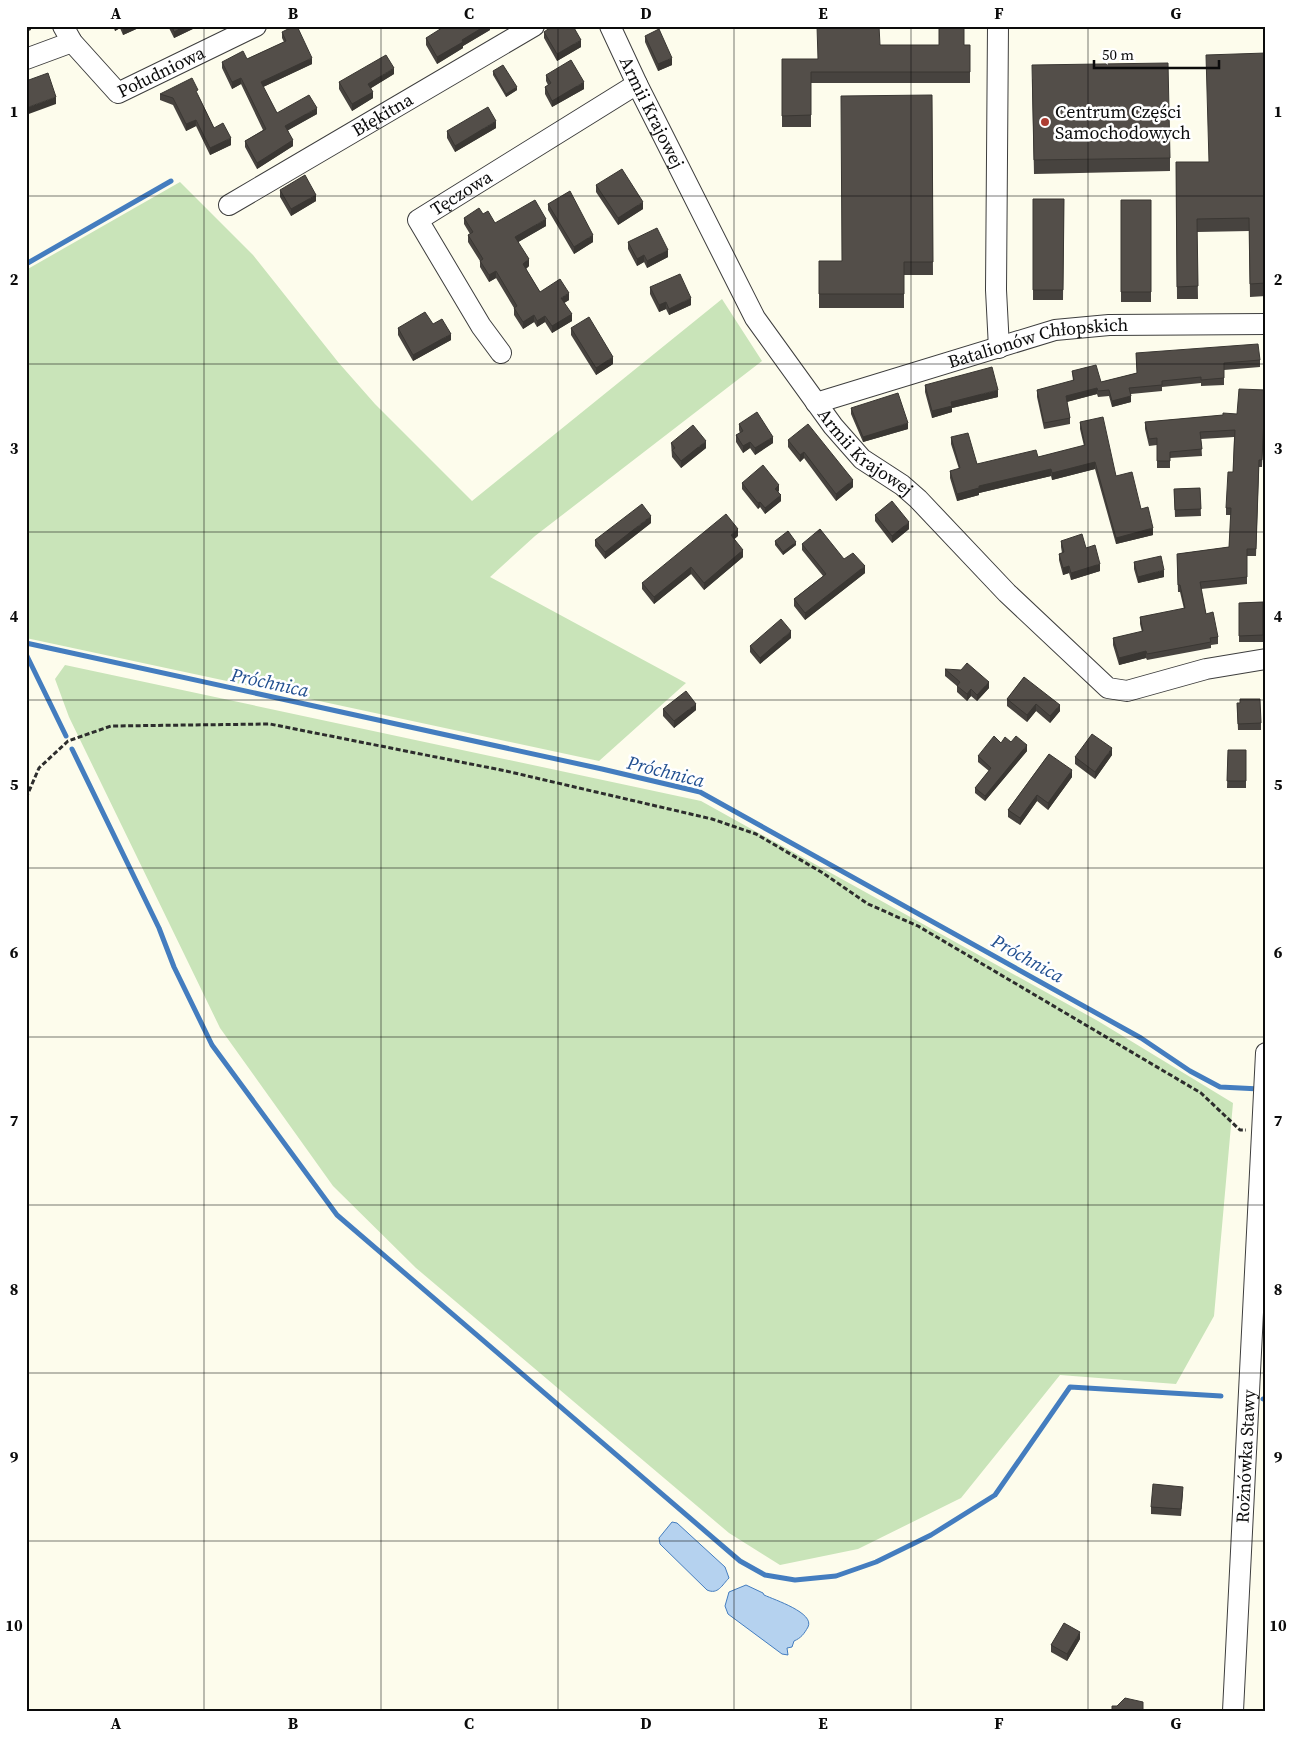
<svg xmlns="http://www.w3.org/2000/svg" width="1292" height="1737" viewBox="0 0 1292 1737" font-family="'Source Serif 4',serif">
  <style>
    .green { fill: #c9e4b9 }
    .water { fill: #b5d2ef; stroke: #447dbf }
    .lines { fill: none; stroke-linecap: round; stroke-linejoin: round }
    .stream { stroke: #447dbf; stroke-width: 5 }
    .street-casing { stroke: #3e3e3e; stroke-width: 22 }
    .path { stroke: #2d2d2d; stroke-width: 3; stroke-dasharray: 5 2.5; stroke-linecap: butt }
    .street { stroke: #fff; stroke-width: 20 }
    .wall { fill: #47433f }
    .shaded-wall { fill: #3a3733 }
    .building { fill: #534e49; stroke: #3a3733 }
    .grid { fill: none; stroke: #0b0b0b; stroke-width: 1; stroke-opacity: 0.55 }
    .poi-dot { fill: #ad3d32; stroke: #fff; stroke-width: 2 }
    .labels { text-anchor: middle; stroke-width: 5; stroke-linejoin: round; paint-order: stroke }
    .street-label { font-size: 18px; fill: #0b0b0b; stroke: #fff }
    .poi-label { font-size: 18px; fill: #0b0b0b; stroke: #fff; text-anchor: start }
    .water-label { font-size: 19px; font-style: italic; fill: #225090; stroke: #fff }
    .neatline { fill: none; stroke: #0b0b0b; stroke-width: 2 }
    .grid-label { font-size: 16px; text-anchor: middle; font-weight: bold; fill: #0b0b0b }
  </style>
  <rect width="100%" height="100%" fill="#fdfcec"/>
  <path class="green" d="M180,182L253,255L338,362L375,404L472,501L722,299L762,361L535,536L490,577L686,683L599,761L26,638V270Z
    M65,665L701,801L1098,1021L1233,1103L1214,1316L1176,1384L1060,1375L961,1498L858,1549L780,1565L729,1533L416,1268L333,1186L220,1028L69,717L55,679Z"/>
  <path class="water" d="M672,1522L677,1523L725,1567L729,1578C722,1585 718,1595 707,1590L660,1544L659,1538Z
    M746,1585L763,1593L764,1595C775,1600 815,1613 808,1627C804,1634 801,1638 794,1641L792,1647L787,1648L788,1655L782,1654L728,1614L725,1606L729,1592Z"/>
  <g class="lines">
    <path class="stream" d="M26,264L171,181
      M26,643L602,769L700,792L1141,1038L1190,1071L1220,1087L1260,1089
      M26,654L66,736
      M72,749L159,928L174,967L212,1045L337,1215L740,1561L765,1575L795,1580L836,1576L876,1562L931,1535L995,1495L1070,1387L1221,1396
      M1263,1399L1266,1400"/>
    <defs>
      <g id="street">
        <path id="s1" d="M63,26L72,42L118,93L256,26"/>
        <path id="s2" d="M610,26L637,84L755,318L833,426L862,459L902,485L918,499L1007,593L1108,688L1127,691L1206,669L1266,659"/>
        <path d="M998,26L996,290L999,348"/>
        <path d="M26,59L72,42"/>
        <path id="s3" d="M229,205L534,26"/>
        <path id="s4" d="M501,353L481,326L418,220L637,84"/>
        <path id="s5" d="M816,403L1055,330L1109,325L1266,324"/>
        <path id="s6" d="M1233,1711L1266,1053"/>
      </g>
    </defs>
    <use href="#street" class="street-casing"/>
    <path class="path" d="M26,798L39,768L68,741L111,726L270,724L506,771L712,819L756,834L823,873L868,904L918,926L1201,1093L1240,1130H1246"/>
    <use href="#street" class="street"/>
  </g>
  <path class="wall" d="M113,26H143L123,35L120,28L115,31Z
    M168,26H199L174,38Z
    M490,26V30L463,46V48L437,64L426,45V38Z
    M282,32L312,64L263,87L277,113L317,114L288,130L293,146L257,169L245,147V141L263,130L241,84L232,89L222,68V62L247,59L284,42L282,38Z
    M544,32L581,47L557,61L544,38Z
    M645,36L672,65L658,71L645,42Z
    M880,45H970V83H811V127H782V59H817Z
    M1266,53V296L1250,297L1249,231L1197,232L1198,299H1177L1176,162H1209Z
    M493,71L517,90L506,97L493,75Z
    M394,74L371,88L373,98L352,111L339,89V82Z
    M546,75L584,89L552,107L545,94V87L548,85L546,81Z
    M1032,79L1170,158V171L1034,174Z
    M160,94L198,95L214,128L231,145L210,155L196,126L186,131L173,105L160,100Z
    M932,95L933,275H904V308H819V261H842Z
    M496,128L455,152L447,138V131Z
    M596,185L643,209L618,225L596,192Z
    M280,190L316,201L291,216L280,197Z
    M1033,199H1064L1063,300H1033Z
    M1121,200H1151V302H1121Z
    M548,204L593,242L574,254L548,210Z
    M483,214L495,223L546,226L518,242L529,266L526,269L540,292L569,300L564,303L572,321L552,333L545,322L537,327L534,322L523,329L514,315V308L496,278L489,282L480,267V261L468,242V235L470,234L464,224V218Z
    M628,242L668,257L647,268L644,262L637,266L628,249Z
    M650,287L691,305L669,315L666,309L659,312L650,294Z
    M398,328L451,340L413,361L398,335Z
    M571,328L613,364L596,375L571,335Z
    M1136,353L1260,360V367L1224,370V385L1201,386V383L1162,387V391L1131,394V402L1112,407L1109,396L1098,397L1097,394L1067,402L1070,418V424L1044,429L1037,397V390L1073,381L1072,371L1101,382L1137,373Z
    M925,385L998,397L952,408V412L932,418L925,392Z
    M1266,390V425H1264L1262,467H1259L1256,556H1247V584L1201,589L1206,614L1218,637V644L1211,645V648L1147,660L1146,658L1119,665L1113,645V638L1142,632L1140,624V617L1184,609L1180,592H1178L1177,554L1229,547L1231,515H1226V508L1233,472L1234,437L1201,439L1202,456L1170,458V468H1157V445L1149,446L1145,429V422L1237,414Z
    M851,408L908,429L863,442L851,414Z
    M1080,422L1116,476L1141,509L1153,535L1116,544L1095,469L1052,480L1051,476L979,493V495L957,501L950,478V471L959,469L951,444V437L977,464L1038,457L1084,446L1080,429Z
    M739,424L773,443L755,455L750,448L743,453L736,442V435L740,433L739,430Z
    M788,440L853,487L836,501L804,458L800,462L788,447Z
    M671,443L706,448L681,468L672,457Z
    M742,483L779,491L778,492L781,501L765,514L760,507L758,509L742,489Z
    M1200,488L1201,516L1175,517L1174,489Z
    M875,515L909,529L892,543L875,521Z
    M651,523L605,559L595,546V540Z
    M738,536L734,539L743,557L704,590L691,574L654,604L642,589V583Z
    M775,541L796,545L783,555L775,545Z
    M1061,541L1086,548L1100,571L1071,580L1069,573L1063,575L1059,560V554L1062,553L1061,547Z
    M802,544L844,559L865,573L805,620L794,606V599L823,576L802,550Z
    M1134,562L1164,577L1138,583L1134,569Z
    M1263,602V642H1239V603Z
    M791,638L760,664L750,652V646Z
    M945,669L989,688L977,701L971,696L967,701L957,692V686L945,676Z
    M1024,677L1060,711L1050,723L1036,711L1027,722L1007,706V699Z
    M1237,703L1261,723V730H1238Z
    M663,709L696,710L674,728L663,716Z
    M1011,742L1027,751L985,801L975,793V788L989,771L978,762V756L1001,743Z
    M1228,750H1246V788H1227Z
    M1049,754L1072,777L1048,810L1037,801L1020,825L1008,817V810Z
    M1112,755L1095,779L1075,764V757Z
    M1183,1493L1181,1516L1151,1514V1507Z
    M1080,1639L1067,1661L1051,1652V1645Z"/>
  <path class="shaded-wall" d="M26,26H31V30L26,32Z
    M115,26H120V28L115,31Z
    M129,26H143L123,35V29Z
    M185,26H199L174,38V32Z
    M485,26H490V30L463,46V48L437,64V57L462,40Z
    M581,40V47L557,61V54Z
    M312,58V64L261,88V82Z
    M672,58V65L658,71V64Z
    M394,68V74L368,90V84Z
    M241,78V84L232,89V82Z
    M584,82V89L552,107V101Z
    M517,87V90L506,97V94Z
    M373,92V98L352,111V104Z
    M56,97V104L26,115V108Z
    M317,108V114L285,132V126Z
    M196,120V126L186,131V124Z
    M496,121V128L455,152V146Z
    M231,138V145L210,155V148Z
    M293,140V146L257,169V163Z
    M316,195V201L291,216V209Z
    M643,202V209L618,225V218Z
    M546,219V226L515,244V237Z
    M593,235V242L574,254V247Z
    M668,250V257L647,268V261Z
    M644,255V262L637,266V259Z
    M529,259V266L523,271V264Z
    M496,271V278L489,282V275Z
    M569,293V300L561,305V298Z
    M691,298V305L669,315V309Z
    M666,302V309L659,312V305Z
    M572,314V321L552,333V326Z
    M534,315V322L523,329V322Z
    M545,316V322L537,327V321Z
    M451,334V340L413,361V355Z
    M613,357V364L596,375V368Z
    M1097,388V394L1066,402V396Z
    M998,390V397L952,408V412L932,418V411L951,402Z
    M1131,396V402L1112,407V401Z
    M908,423V429L863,442V437Z
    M773,437V443L755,455V448Z
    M706,441V448L681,468V461Z
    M750,442V448L743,453V446Z
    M804,452V458L800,462V455Z
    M1095,462V469L1052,480V473Z
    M1051,469V476L979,493V495L957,501V494L979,486Z
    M853,480V487L836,501V494Z
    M779,485V491L775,494V489Z
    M781,495V501L765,514V508Z
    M760,502V507L758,509V503Z
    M651,516V523L605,559V552Z
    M909,522V529L892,543V536Z
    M1153,528V535L1116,544V538Z
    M738,529V536L731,542V535Z
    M796,542V545L783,555V552Z
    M743,550V557L704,590V583Z
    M1100,564V571L1071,580V573Z
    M865,566V573L805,620V613Z
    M1069,566V573L1063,575V568Z
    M691,567V574L654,604V597Z
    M1164,570V577L1138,583V577Z
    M791,631V638L760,664V658Z
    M1146,651V658L1119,665V658Z
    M989,682V688L977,701V695Z
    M971,689V696L967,701V694Z
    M696,704V710L674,728V721Z
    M1036,704V711L1027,722V715Z
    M1060,705V711L1050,723V716Z
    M1027,745V751L985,801V796Z
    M1112,748V755L1095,779V772Z
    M1072,770V777L1048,810V803Z
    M1037,795V801L1020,825V818Z
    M1080,1632V1639L1067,1661V1654Z"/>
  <path class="building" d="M172,26H185L174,32Z
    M294,26H297L312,58L261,82L277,113L309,95L317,108L285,126L293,140L257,163L245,141L266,129L241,78L232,82L222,62L243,51L247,59L286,41L282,32Z
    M445,26H485L462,40L463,42L437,57L426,38Z
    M552,26H573L581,40L557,54L544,32Z
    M817,26H879L880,45H939V26H964V45H970V72H811V115L782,116V59H818Z
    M659,29L672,58L658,64L645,36Z
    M1266,53V283L1250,284L1249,218L1197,219L1198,286L1177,287L1176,162H1209L1206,55Z
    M386,55L394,68L368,84L373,92L352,104L339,82Z
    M571,60L584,82L552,101L545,87L551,83L546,75Z
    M1168,63L1170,158L1034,160L1032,65Z
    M503,65L517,87L506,94L493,71Z
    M48,73L56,97L26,108V81Z
    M192,78L198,90L196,91L214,128L223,123L231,138L210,148L196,120L186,124L173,98L160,94Z
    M932,95L933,262H904V294H819V261H842L841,96Z
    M488,107L496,121L455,146L447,131Z
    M622,169L643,202L618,218L596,185Z
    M305,175L316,195L291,209L280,190Z
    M570,191L593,235L574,247L548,204Z
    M1033,199H1064L1063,290H1033Z
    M535,200L546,219L515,237L529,259L523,264L540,292L560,279L569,293L561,298L572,314L552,326L545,316L537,321L534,315L523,322L514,308L517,306L496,271L489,275L480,261L483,259L468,235L473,232L464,218L479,208L483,214L488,211L495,223Z
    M1121,200H1151V292H1121Z
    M657,228L668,250L647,261L644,255L637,259L628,242Z
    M680,274L691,298L669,309L666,302L659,305L650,287Z
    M425,312L433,324L442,319L451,334L413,355L398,328Z
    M589,317L613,357L596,368L571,328Z
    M1258,344L1260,360L1224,363V378L1201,380V377L1162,381V385L1129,388L1131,396L1112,401L1109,390L1098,391L1097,388L1066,396L1070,418L1044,423L1037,390L1074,380L1072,371L1096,365L1101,382L1137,373L1136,353Z
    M992,367L998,390L951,402L952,406L932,411L925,385Z
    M1239,389L1266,390V418H1264L1262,460H1259L1256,549H1247V577L1200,582L1206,614L1213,612L1218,637L1210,638L1211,642L1147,654L1146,651L1119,658L1113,638L1143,631L1140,617L1185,608L1180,585H1178L1177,554L1229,547L1231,508H1226L1228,472H1233L1235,430L1200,432L1202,449L1170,452V461H1157V438L1149,439L1145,422L1223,415V413L1237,414Z
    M898,393L908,423L863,437L851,408Z
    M757,412L773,437L755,448L750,442L743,446L736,435L743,431L739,424Z
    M1103,417L1116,476L1132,472L1141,509L1148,507L1153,528L1116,538L1095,462L1052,473L1051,469L979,486V488L957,494L950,471L960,468L951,437L968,433L977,464L1036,450L1038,457L1085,445L1080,422Z
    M808,424L853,480L836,494L804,452L800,455L788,440Z
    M693,425L706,441L681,461L672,450L675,448L671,443Z
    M763,465L779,485L775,489L781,495L765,508L760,502L758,503L742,483Z
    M1200,488L1201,509L1175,510L1174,489Z
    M892,501L909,522L892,536L875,515Z
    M642,504L651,516L605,552L595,540Z
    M726,514L738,529L731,535L743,550L704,583L691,567L654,597L642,583Z
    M820,529L844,559L853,553L865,566L805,613L794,599L826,574L802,544Z
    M788,531L796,542L783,552L775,541Z
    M1082,534L1086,548L1095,545L1100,564L1071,573L1069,566L1063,568L1059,554L1064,552L1061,541Z
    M1161,556L1164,570L1138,577L1134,562Z
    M1263,602V635L1239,636V603Z
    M781,619L791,631L760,658L750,646Z
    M967,663L989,682L977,695L971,689L967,694L957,686L960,682L945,669L961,670Z
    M1024,677L1060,705L1050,716L1036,704L1027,715L1007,699Z
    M686,691L696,704L674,721L663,709Z
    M1240,699H1260L1261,723L1238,724L1237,703H1240Z
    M1092,734L1112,748L1095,772L1075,757Z
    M994,736L1001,743L1005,737L1011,742L1016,736L1027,745L985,796L975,788L991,768L978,756Z
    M1228,750H1246V781H1227Z
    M1049,754L1072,770L1048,803L1037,795L1020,818L1008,810Z
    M1153,1484L1183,1487L1181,1509L1151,1507Z
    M1064,1623L1080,1632L1067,1654L1051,1645Z
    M1125,1698L1143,1702V1711H1112V1706H1117Z"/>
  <path class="grid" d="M204,26V1711M381,26V1711M558,26V1711M734,26V1711M911,26V1711M1088,26V1711M26,196H1266M26,364H1266M26,532H1266M26,700H1266M26,868H1266M26,1037H1266M26,1205H1266M26,1373H1266M26,1541H1266"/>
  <circle class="poi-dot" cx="1045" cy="122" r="5"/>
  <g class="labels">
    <g class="street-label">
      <text dy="6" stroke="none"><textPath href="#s1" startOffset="135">Południowa</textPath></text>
      <text dy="6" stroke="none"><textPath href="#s2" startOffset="96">Armii Krajowej</textPath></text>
      <text dy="6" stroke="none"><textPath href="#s3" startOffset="178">Błękitna</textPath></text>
      <text dy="6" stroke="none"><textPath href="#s4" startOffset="208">Tęczowa</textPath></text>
      <text dy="6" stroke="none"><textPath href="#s5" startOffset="231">Batalionów Chłopskich</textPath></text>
      <text dy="6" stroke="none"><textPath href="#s2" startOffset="501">Armii Krajowej</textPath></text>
      <text dy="6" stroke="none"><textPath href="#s6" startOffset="255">Rożnówka Stawy</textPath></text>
    </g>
    <g class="poi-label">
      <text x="1055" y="118">Centrum Części<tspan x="1055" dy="21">Samochodowych</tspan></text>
    </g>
    <g class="water-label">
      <text transform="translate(270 682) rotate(12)" y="7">Próchnica</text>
      <text transform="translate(666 771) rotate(14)" y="7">Próchnica</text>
      <text transform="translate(1028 958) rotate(29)" y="7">Próchnica</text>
    </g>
  </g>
  <rect width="1292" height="1737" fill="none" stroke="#ffffff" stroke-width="55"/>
  <path d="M1094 60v8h125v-8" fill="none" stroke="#0b0b0b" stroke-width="2.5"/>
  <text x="1102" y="60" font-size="15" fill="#0b0b0b" stroke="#ffffff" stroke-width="4" paint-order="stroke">50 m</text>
  <rect x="28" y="28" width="1236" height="1682" class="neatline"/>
  <g class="grid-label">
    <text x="116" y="19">A</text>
    <text x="293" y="19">B</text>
    <text x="469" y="19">C</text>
    <text x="646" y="19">D</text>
    <text x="823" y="19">E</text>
    <text x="999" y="19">F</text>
    <text x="1176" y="19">G</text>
    <text x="14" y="117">1</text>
    <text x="1278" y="117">1</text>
    <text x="14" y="285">2</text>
    <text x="1278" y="285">2</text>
    <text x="14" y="454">3</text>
    <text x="1278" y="454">3</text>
    <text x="14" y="622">4</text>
    <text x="1278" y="622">4</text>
    <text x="14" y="790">5</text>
    <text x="1278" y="790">5</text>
    <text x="14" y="958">6</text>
    <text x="1278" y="958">6</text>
    <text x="14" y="1126">7</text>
    <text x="1278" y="1126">7</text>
    <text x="14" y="1295">8</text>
    <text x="1278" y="1295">8</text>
    <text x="14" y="1463">9</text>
    <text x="1278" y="1463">9</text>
    <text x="14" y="1631">10</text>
    <text x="1278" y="1631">10</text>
    <text x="116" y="1729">A</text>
    <text x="293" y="1729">B</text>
    <text x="469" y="1729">C</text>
    <text x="646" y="1729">D</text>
    <text x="823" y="1729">E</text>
    <text x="999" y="1729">F</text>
    <text x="1176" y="1729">G</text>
  </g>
</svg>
